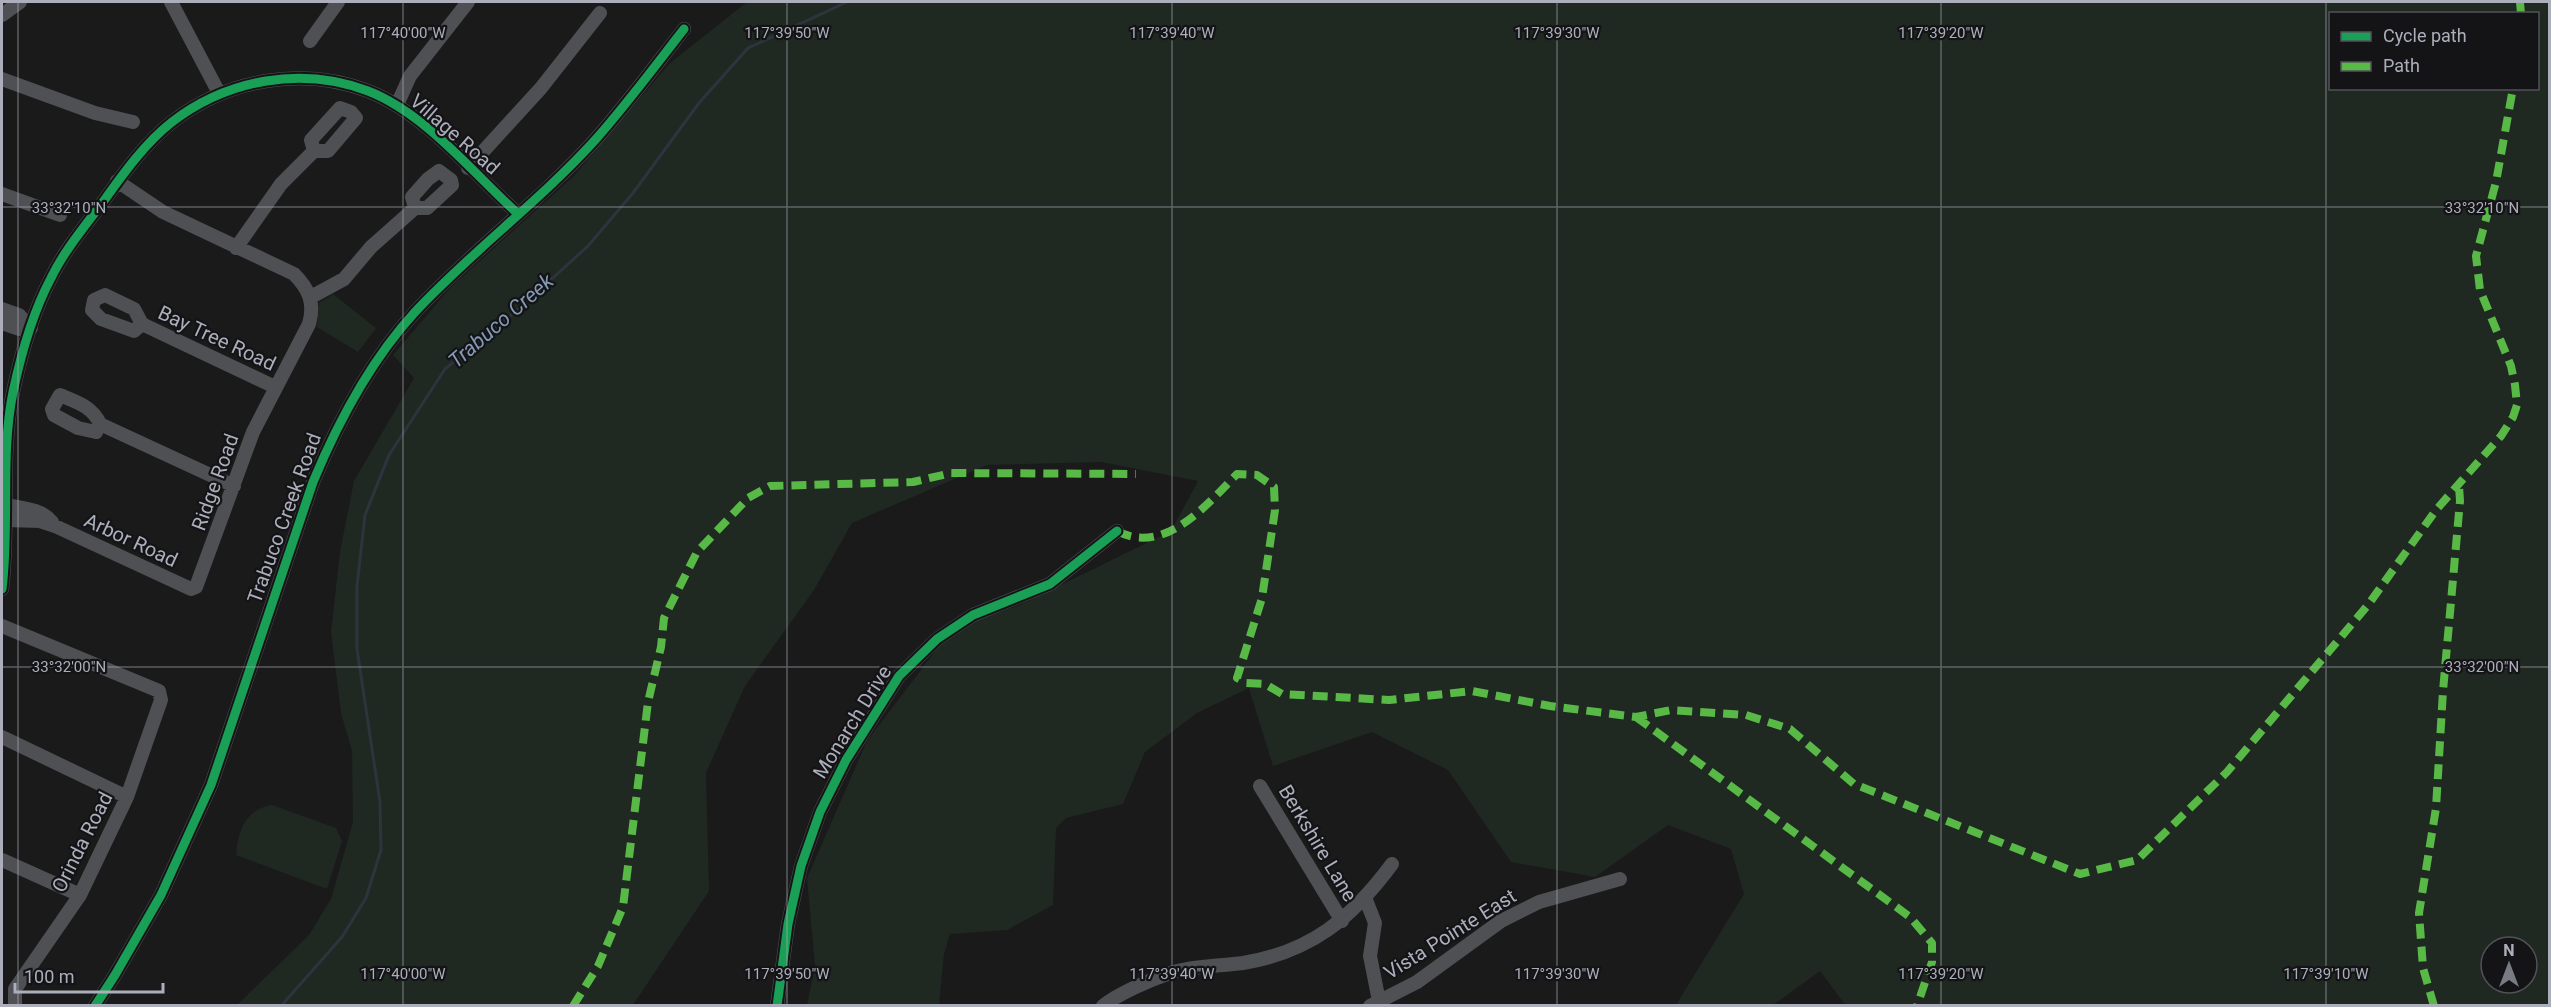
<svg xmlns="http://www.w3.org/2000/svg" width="2551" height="1007" viewBox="0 0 2551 1007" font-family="Roboto,sans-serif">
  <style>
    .green { fill: #202822; fill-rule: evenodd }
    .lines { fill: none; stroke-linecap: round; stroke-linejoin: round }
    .stream { stroke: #2d343d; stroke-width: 3 }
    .minor { stroke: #4e5054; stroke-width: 14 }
    .quiet { stroke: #58b947; stroke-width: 8; stroke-dasharray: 15 8; stroke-linecap: butt }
    .cycleway-casing { stroke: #141417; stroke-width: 13 }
    .cycleway { stroke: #1a9f57; stroke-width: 9 }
    .ticks { fill: none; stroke: #acafbb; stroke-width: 1.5; stroke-opacity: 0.45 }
    .labels { text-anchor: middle; stroke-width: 4.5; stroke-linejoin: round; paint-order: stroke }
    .street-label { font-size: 20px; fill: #acafbb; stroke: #141417 }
    .water-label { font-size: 21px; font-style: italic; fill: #849ab5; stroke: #141417 }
    .ticks-label { font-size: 15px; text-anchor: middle; fill: #acafbb; stroke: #141417; stroke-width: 4.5; stroke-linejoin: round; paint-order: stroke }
  </style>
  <rect width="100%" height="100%" fill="#1a1a1b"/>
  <path class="green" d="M747,2H2549V1005L1846,1006L1820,971L1773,1005H1676L1744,894L1731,849L1668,825L1595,877L1511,862L1448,770L1372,732L1273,766L1249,688L1197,713L1145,752L1123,804L1066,818L1056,828L1053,905L1007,930L950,934L944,954L939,1005H807L815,966L807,878L867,741L952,629L1020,605L1171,531L1198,481L1101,462L987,465L852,523L814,590L745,686L706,773L709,891L633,1005L236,1006L309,935L331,899L353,822L352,751L341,713L331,632L340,552L354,481L414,378L393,355L451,287L574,176L669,64ZM2330,14H2538V88H2330ZM2491,947H2527V983H2491Z
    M333,294L376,328L358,352L317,327L319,303Z
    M272,805L336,828L342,841L327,889L236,855C238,830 246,809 272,805Z"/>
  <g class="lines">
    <path class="stream" d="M281,1006L342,937L366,898L381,850L380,802L357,649V586L365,515L389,455L445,369L522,306L588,246L633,193L699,103L748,48L847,2"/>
    <path class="minor" d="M171,2L219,93
      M2,15L20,2
      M310,41L338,2
      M2,79L95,113L133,122
      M397,105L410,76L468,2
      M468,168L541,88L600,13
      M2,194L60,215
      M236,248L281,184L314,151H328L356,118L351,112L340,108L311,140L314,151
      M311,297L344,279L371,247L415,208H427L452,185L451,180L439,171L428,179L412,197L415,208
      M2,309L19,315L31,328
      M2,323L19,329L31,328
      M142,324L134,331L101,319L92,310L94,300L105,295L134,309L142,324L275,387
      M100,424L96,432L78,428L54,415L52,409L60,395C77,402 93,407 100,424L234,486
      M6,505C22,508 42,509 52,522
      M6,520L40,521L55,526L191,589L196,587L253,432L309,324C315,303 309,289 294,274L163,212L117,181
      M2,589C10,524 0,456 13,392C21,354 33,312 51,278C64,251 85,226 103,202C123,174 145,143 172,122C228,79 302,66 368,91C425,113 473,173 517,213
      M2,626L159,691L161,700L127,797L80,895L15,989
      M2,737L127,797
      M1260,786L1342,921
      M2,860L80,895
      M1366,900L1375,923L1370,956L1379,1001
      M15,989V1006
      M95,1006L115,975L161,895L211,785L313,482C338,422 371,360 415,312C472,251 540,201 596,139C627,104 655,66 684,29
      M777,1006L788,924L801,866L820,812L846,760L899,676L937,639L973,615L1050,584L1117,531
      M1103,1006C1119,993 1154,978 1174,972C1195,966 1220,966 1243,963C1311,952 1352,918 1392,864
      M1370,1006L1417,982L1501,921L1539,902L1620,879"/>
    <path class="quiet" d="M2520,2L2521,14
      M1117,531C1164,556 1207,505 1237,474L1257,475L1274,487L1275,510L1262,598L1237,678L1246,683L1265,684L1282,694L1389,700L1472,691L1550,706L1636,717L1671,710L1746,715L1790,729L1854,784L2080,874L2137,860L2227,772L2368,605L2436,510L2501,436L2513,417L2517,405L2515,385L2511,366L2480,290L2476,256L2496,182L2513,88
      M1636,717L1910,917L1932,943V962L1917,1006
      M573,1006L598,966L623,907L648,702L661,647L664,618L697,552L748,498L770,486L913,482L951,473L1136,474
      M2434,1006L2423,968L2419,913L2436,808L2443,691L2460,501L2459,486"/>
    <defs>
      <path id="cycleway" d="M2,589C10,524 0,456 13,392C21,354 33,312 51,278C64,251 85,226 103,202C123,174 145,143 172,122C228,79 302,66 368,91C425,113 473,173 517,213
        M95,1006L115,975L161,895L211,785L313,482C338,422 371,360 415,312C472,251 540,201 596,139C627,104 655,66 684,29
        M777,1006L788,924L801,866L820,812L846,760L899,676L937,639L973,615L1050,584L1117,531"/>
    </defs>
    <use href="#cycleway" class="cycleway-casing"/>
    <use href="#cycleway" class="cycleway"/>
  </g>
  <path class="ticks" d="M18,2V1006M403,2V1006M787,2V1006M1172,2V1006M1557,2V1006M1941,2V1006M2326,2V1006M2,207H2550M2,667H2550"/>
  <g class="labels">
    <g class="street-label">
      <text transform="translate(455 134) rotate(41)" y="7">Village Road</text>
      <text transform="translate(217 338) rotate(25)" y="7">Bay Tree Road</text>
      <text transform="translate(215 482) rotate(-70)" y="7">Ridge Road</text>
      <text transform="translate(284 518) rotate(-70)" y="7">Trabuco Creek Road</text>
      <text transform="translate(131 540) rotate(25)" y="7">Arbor Road</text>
      <text transform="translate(852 722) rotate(-58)" y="7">Monarch Drive</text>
      <text transform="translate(82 842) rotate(-63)" y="7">Orinda Road</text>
      <text transform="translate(1318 843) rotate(59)" y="7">Berkshire Lane</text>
      <text transform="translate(1450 934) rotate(-32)" y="7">Vista Pointe East</text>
    </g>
    <g class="water-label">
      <text transform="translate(501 321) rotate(-41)" y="7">Trabuco Creek</text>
    </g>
  </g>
  <g class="ticks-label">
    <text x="403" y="38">117°40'00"W</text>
    <text x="787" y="38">117°39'50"W</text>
    <text x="1172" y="38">117°39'40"W</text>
    <text x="1557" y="38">117°39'30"W</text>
    <text x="1941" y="38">117°39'20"W</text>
    <text x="69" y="213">33°32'10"N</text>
    <text x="2482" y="213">33°32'10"N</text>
    <text x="69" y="672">33°32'00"N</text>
    <text x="2482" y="672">33°32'00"N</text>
    <text x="403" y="979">117°40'00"W</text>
    <text x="787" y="979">117°39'50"W</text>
    <text x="1172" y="979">117°39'40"W</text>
    <text x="1557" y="979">117°39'30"W</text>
    <text x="1941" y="979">117°39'20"W</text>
    <text x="2326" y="979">117°39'10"W</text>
  </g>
  <rect width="2551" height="1007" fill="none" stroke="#acafbb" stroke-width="6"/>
  <rect x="2329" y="12" width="210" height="78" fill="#141417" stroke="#515259" stroke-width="1.5"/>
  <rect x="2341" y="32" width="30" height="9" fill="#1a9f57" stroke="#515259" stroke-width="1.5"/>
  <text x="2383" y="42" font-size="18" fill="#acafbb">Cycle path</text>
  <rect x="2341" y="62" width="30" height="9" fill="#58b947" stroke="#515259" stroke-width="1.5"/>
  <text x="2383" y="72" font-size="18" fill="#acafbb">Path</text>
  <g transform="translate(2509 965)"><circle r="28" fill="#141417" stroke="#515259" stroke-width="1.5"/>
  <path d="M0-4.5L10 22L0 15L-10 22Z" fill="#797b83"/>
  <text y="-9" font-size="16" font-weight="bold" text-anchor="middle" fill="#acafbb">N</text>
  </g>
  <path d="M15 983v9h148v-9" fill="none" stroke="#acafbb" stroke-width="3"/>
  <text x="24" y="983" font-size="18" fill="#acafbb" stroke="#141417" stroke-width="4.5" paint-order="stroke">100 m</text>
</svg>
